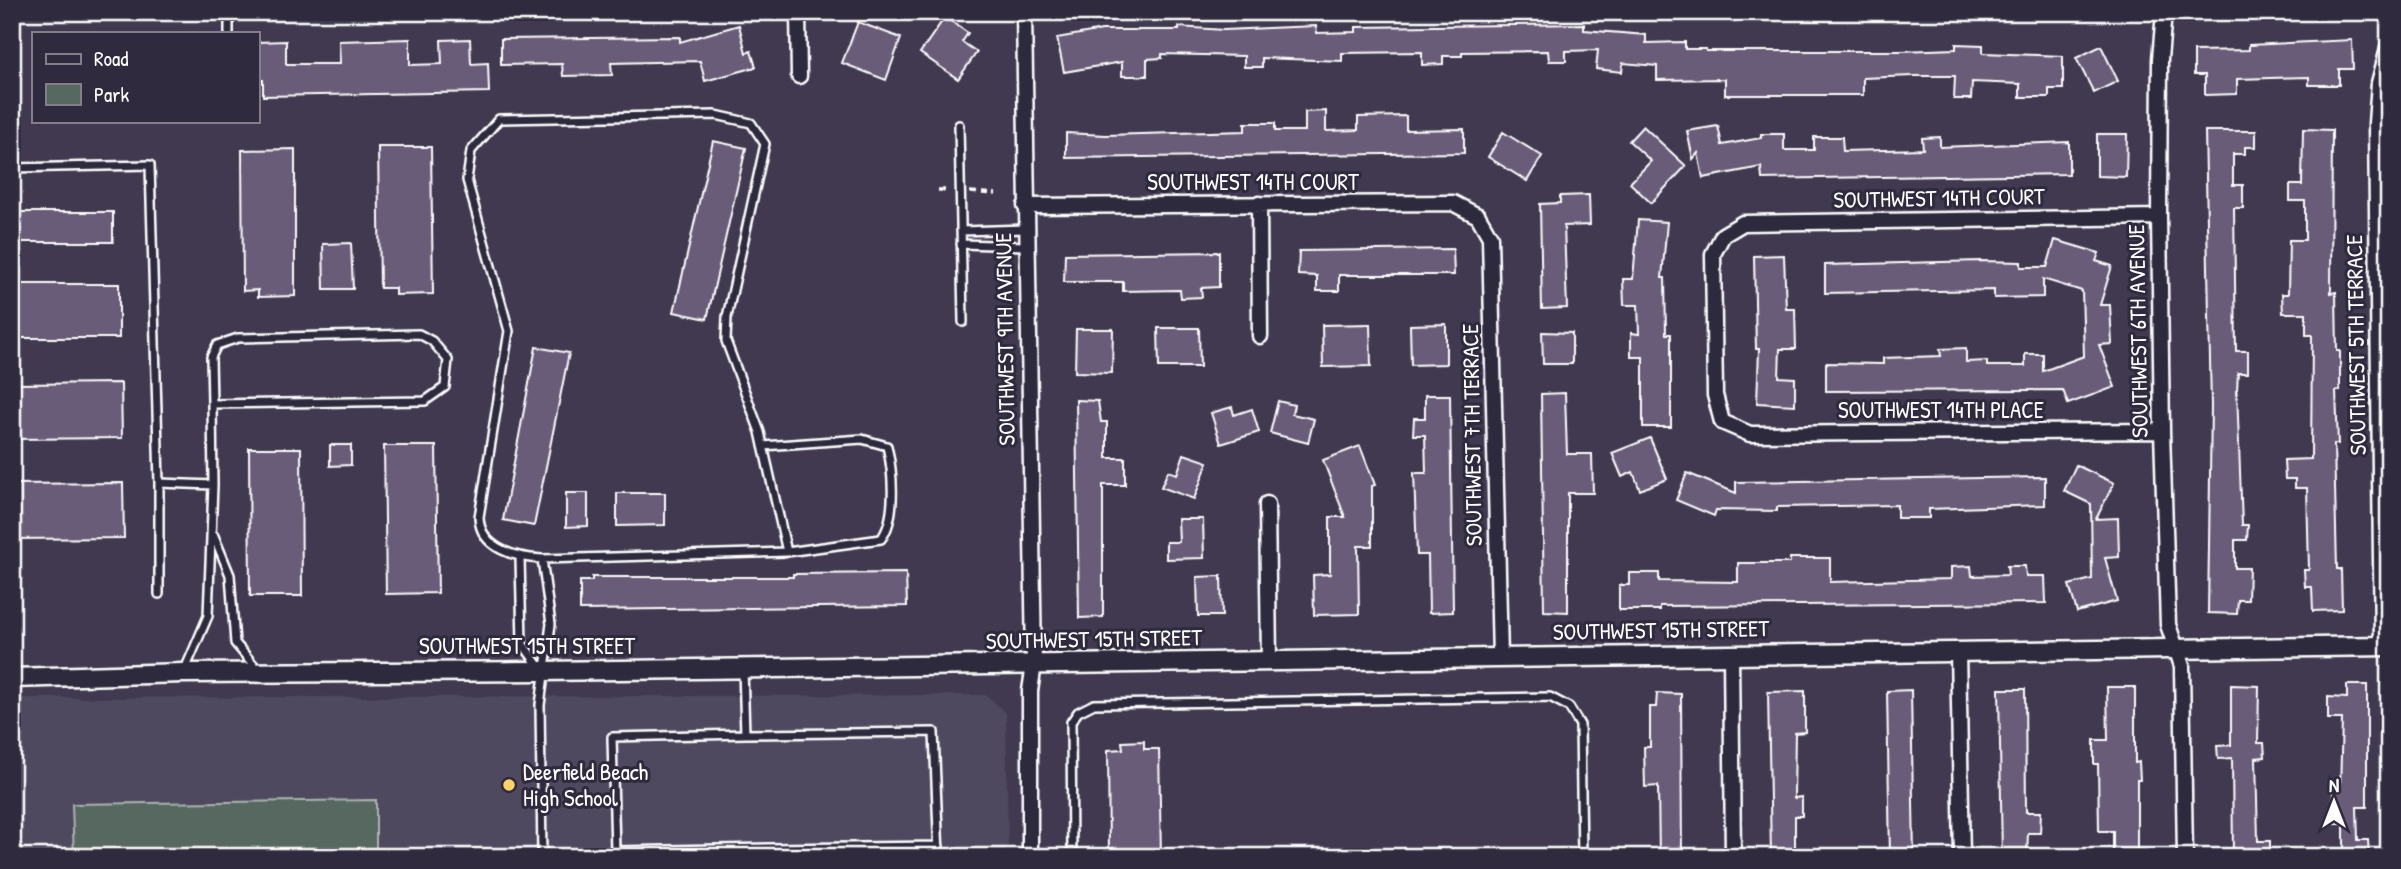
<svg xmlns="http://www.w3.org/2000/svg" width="2401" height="869" viewBox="0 0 2401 869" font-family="'Patrick Hand',sans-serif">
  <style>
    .built { fill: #50485e }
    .green { fill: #576860; stroke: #abb4b0; stroke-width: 2 }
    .building { fill: #695c78; stroke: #fff; stroke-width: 2 }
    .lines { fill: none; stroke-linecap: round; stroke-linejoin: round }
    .service-casing { stroke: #fff; stroke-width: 12 }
    .minor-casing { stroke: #fff; stroke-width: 19 }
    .tertiary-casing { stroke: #fff; stroke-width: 23 }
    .path { stroke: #fff; stroke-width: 3.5; stroke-dasharray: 7 5; stroke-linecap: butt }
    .service { stroke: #2f2a3d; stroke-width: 7 }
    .minor { stroke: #2f2a3d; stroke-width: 14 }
    .tertiary { stroke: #2f2a3d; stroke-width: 18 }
    .poi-dot { fill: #ffd166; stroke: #2f2a3d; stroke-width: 2.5 }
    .labels { text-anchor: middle; stroke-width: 6; stroke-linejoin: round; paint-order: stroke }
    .street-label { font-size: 23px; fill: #fff; stroke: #2f2a3d }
    .poi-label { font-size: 23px; fill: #fff; stroke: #2f2a3d; text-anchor: start }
  </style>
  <rect width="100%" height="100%" fill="#40394f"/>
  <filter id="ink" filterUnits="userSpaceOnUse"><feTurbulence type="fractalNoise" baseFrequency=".0143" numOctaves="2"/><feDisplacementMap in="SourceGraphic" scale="14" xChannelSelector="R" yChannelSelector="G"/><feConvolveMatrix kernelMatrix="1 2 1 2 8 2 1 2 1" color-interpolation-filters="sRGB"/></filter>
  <g filter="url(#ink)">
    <path class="built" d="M986,695L1006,713L1008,857H12V698Z"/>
    <path class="green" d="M376,800V857H74L72,804Z"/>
    <path class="building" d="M945,17L968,33L962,42L977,52L958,79L920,53Z
      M858,22L901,38L886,80L842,63Z
      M1584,24V30L1646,35V43L1685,42V49H1706V51H1901L1956,49V44L1983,45V53L2063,56V89H2049V97H2020V84L1972,82L1971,99H1954L1955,76H1913L1863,78V95H1725V79L1657,80V66L1623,63L1622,72L1596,69L1598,50L1566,51V61H1549L1548,51L1462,52V56H1443V64L1422,65V52L1342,53V61L1262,58V67H1244V56L1162,54V58L1147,59V76H1122V62L1064,72L1057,38L1102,30H1179V27L1224,30L1316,26L1317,33L1356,32V27Z
      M739,25L746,53L751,51L756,67L705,81L700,61L611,63L612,75L563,76L562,64L501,65V39L680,37V42Z
      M410,39V65L442,64L441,40L470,39L471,64L488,63L489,92L263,96V80H257V42L286,41V64H340L339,41Z
      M2352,40L2353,69H2339V85H2309V77L2237,79V94L2205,95V75H2194V51L2249,50V45Z
      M2101,46L2118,81L2094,93L2076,58Z
      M1326,111V131L1358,130V117L1406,116V130L1464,129V153L1066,158V133L1106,135L1245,131V123H1275V131H1305V112Z
      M1643,126L1686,166L1651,203L1630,183L1651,161L1629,141Z
      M1718,126L1722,145L1761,138V134H1784V150H1814V137H1842L1843,151L1923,149L1922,138L1940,137V147L2069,142V174L1762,179L1761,167L1703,178L1698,153L1693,159L1687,131Z
      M2303,129L2332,130L2331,293L2336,292L2337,351H2340V391H2336L2338,444H2334L2337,569H2341L2342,610L2313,611L2312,587H2305L2304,570H2309L2307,488H2295V479H2285L2284,460L2311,459L2312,335H2306V313H2283L2282,294H2288L2289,240H2305V201H2290V185H2302Z
      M2205,131H2256V147H2245V154H2233V185H2243V208H2234L2236,351H2248V373H2238L2237,390L2242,525H2248L2247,540H2235V568H2249L2248,600H2238L2237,614L2208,613L2211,406Z
      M1503,132L1542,156L1527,181L1488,157Z
      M2097,134H2127L2126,177L2097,176Z
      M713,141L746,148L707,319L674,312Z
      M378,147H431L433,294L395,295V288H380Z
      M295,149V296L258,297V290L243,291L242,150Z
      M1589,195L1590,225L1564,226L1567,308L1542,309L1540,204L1560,203V196Z
      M18,212H113V242H18Z
      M1638,220L1667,222L1662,278H1665L1666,334H1671V427H1643V357H1631V333L1639,334L1638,305H1624L1623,279H1633Z
      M2055,240L2099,253L2096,261L2112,266L2100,305H2110L2112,344L2099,345L2115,387L2068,404L2063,390L1826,391V363L1883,364V358L1941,356L1940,349L1966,348V362L1987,361V366H2025V354H2043V371L2084,356L2082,291L2043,279V297L1994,298V290L1825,293V265L1981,261L2021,262V267H2047Z
      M351,243L353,289H324L323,244Z
      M1453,249L1454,275H1339V291H1317V276L1298,275L1299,251Z
      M1219,252V287L1201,288L1202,297L1181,298L1180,290L1123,291V282H1064L1065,254Z
      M1784,255L1786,309H1795L1796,349H1780L1779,377L1795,378V405L1757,403L1759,349H1756L1754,256Z
      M12,284H119V338H12Z
      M1370,324L1371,366L1323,367L1322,325Z
      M1446,324V364L1411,365L1410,325Z
      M1158,328H1199L1200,367H1159Z
      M1076,329H1113L1112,373L1075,372Z
      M1542,332L1572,333V364H1543Z
      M536,347L569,353L534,526L503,520Z
      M121,383L122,438L12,439V384Z
      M1565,393L1567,454H1592L1593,493H1568V612L1544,611L1541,394Z
      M1425,395H1450L1453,612L1429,613L1428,555H1417L1414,473H1426L1425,435H1413L1414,418H1425Z
      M1076,400L1098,401L1101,422H1107V458H1125V485H1103V617L1079,618Z
      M1278,401L1294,405L1292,414L1314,419L1308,443L1270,433Z
      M1232,407L1234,415L1252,409L1259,432L1221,444L1211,413Z
      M1650,438L1667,479L1640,490L1633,472L1622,477L1612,453Z
      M330,445H351V465L330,466Z
      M384,446H436L438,593L386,594Z
      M1360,446L1375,485L1372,486V546H1358L1359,614L1314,615L1313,575L1330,574V517H1345L1323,460Z
      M249,448H301L302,596H250Z
      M1184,454L1208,462L1194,499L1161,487L1168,471L1177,474Z
      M2076,465L2114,483L2096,519L2118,518L2119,557L2105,558L2117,601L2077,612L2069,585L2092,579L2091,504L2064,491Z
      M1687,473L1736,493V482L2045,477V505L1929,509V518H1897V505L1777,507V511L1716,510L1714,516L1676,500Z
      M123,483L124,538L12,539V484Z
      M566,493H588V526L566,527Z
      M617,493H665V525L617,526Z
      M1178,519H1203L1204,558L1166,559V542H1179Z
      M1790,558H1830V582L1951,579V567L1971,566L1972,576L2008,575L2007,566H2025L2026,576H2045L2046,603L1660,606V610H1619V585H1629V573H1659V581L1738,582V563H1790Z
      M906,573L907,606L580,610V581H592V577H793V574Z
      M1221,576L1222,616H1198L1197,577Z
      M2231,685L2259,686L2258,743H2264L2265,757L2256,758L2258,841H2270V857H2233L2232,758L2218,759L2217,746L2231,745Z
      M2347,685H2367V807H2357L2358,840H2368L2369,857H2344V823H2334L2333,789H2340L2342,719H2328V697L2347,698Z
      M2107,687H2135V763L2139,762L2140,780H2137V857H2113V831H2099L2098,764H2094V740H2108Z
      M1999,689H2025L2026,812H2041L2040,833H2028L2027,857H2002Z
      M1911,690L1914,857H1890L1887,691Z
      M1805,691V732L1795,733L1794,798L1802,797V816H1795V857H1771L1768,692Z
      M1657,693L1681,694L1682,857H1659L1658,786L1645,787L1644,747H1650V707H1656Z
      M1144,741V749H1159L1161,857H1109L1108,750L1123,749L1122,742Z"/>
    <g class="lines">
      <defs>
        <path id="service" d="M229,12V33
          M716,115L751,123L765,144L727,317L726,341L760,432L787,552L542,559C517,558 480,549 479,517L509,331L467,180L471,151L499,119Z
          M959,125L963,322
          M12,168L150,165L159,483L213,485L208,616L184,672
          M961,231L1026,229
          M961,244L1027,246
          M212,404L211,357L217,345L238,338L419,334L432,341L448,360L445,387L425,401L212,404L213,485
          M763,446L862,439L887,446C893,471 897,519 881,539L787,552
          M159,483V594
          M214,536L230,575L235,643L258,670
          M520,558L522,643L540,668
          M743,669L745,734L612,737L615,851L769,848V857
          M745,734L934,732L939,857
          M769,848L939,846
          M542,857L540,705L551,624L542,559
          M1072,857L1071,722L1078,712L1094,704L1550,697L1569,707L1580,725L1582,857"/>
        <path id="minor" d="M798,12L799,76
          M1024,12L1034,664L1030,691V857
          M2164,12L2160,59L2159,217L2162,431L2168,625L2182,666L2185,857
          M1259,204L1260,336
          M1025,206L1453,203L1478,216L1490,237L1500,657
          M2159,217L1743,223L1723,235L1713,254L1715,395L1722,422L1750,434L2162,431
          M1267,504L1269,660
          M2382,646L2376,123L2379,83L2389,45
          M1958,651L1962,857
          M1731,654L1733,857"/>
        <path id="tertiary" d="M12,678L183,673L542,671L2389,646"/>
      </defs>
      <use href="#service" class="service-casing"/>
      <use href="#minor" class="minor-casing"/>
      <use href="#tertiary" class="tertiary-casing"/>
      <path class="path" d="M938,190H949
        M970,192L996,194"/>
      <use href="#service" class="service"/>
      <use href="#minor" class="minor"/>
      <use href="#tertiary" class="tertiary"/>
    </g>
  </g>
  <circle class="poi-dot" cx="509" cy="785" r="7"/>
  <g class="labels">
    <g class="street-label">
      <text x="1253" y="190">SOUTHWEST 14TH COURT</text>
      <text transform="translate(1939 198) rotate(-1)" y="8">SOUTHWEST 14TH COURT</text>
      <text transform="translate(2138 331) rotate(-91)" y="8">SOUTHWEST 6TH AVENUE</text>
      <text transform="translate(1005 339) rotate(-91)" y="8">SOUTHWEST 9TH AVENUE</text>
      <text transform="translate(2356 345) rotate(-91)" y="8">SOUTHWEST 5TH TERRACE</text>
      <text x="1941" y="418">SOUTHWEST 14TH PLACE</text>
      <text transform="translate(1472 435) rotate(-91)" y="8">SOUTHWEST 7TH TERRACE</text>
      <text transform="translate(1661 630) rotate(-1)" y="8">SOUTHWEST 15TH STREET</text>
      <text transform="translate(1094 639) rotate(-1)" y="8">SOUTHWEST 15TH STREET</text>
      <text x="527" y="654">SOUTHWEST 15TH STREET</text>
    </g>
    <g class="poi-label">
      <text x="523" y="780">Deerfield Beach<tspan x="523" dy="26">High School</tspan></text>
    </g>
  </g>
  <rect width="2401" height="869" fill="none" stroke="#2f2a3d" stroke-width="42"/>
  <rect x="21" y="21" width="2359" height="827" fill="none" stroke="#fff" stroke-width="2.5" filter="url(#ink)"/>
  <rect x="32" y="32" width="228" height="91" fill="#2f2a3d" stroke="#827f8b" stroke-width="2"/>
  <rect x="46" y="54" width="35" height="10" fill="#2f2a3d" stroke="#827f8b" stroke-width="2"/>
  <text x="94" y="66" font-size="21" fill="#ffffff">Road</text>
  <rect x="46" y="84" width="35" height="21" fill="#576860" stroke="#827f8b" stroke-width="2"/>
  <text x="94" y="102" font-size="21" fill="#ffffff">Park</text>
  <g transform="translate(2334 802)" stroke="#2f2a3d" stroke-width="5" paint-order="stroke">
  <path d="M0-5L12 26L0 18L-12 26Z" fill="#ffffff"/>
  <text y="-10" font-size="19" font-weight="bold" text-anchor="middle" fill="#ffffff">N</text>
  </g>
</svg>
